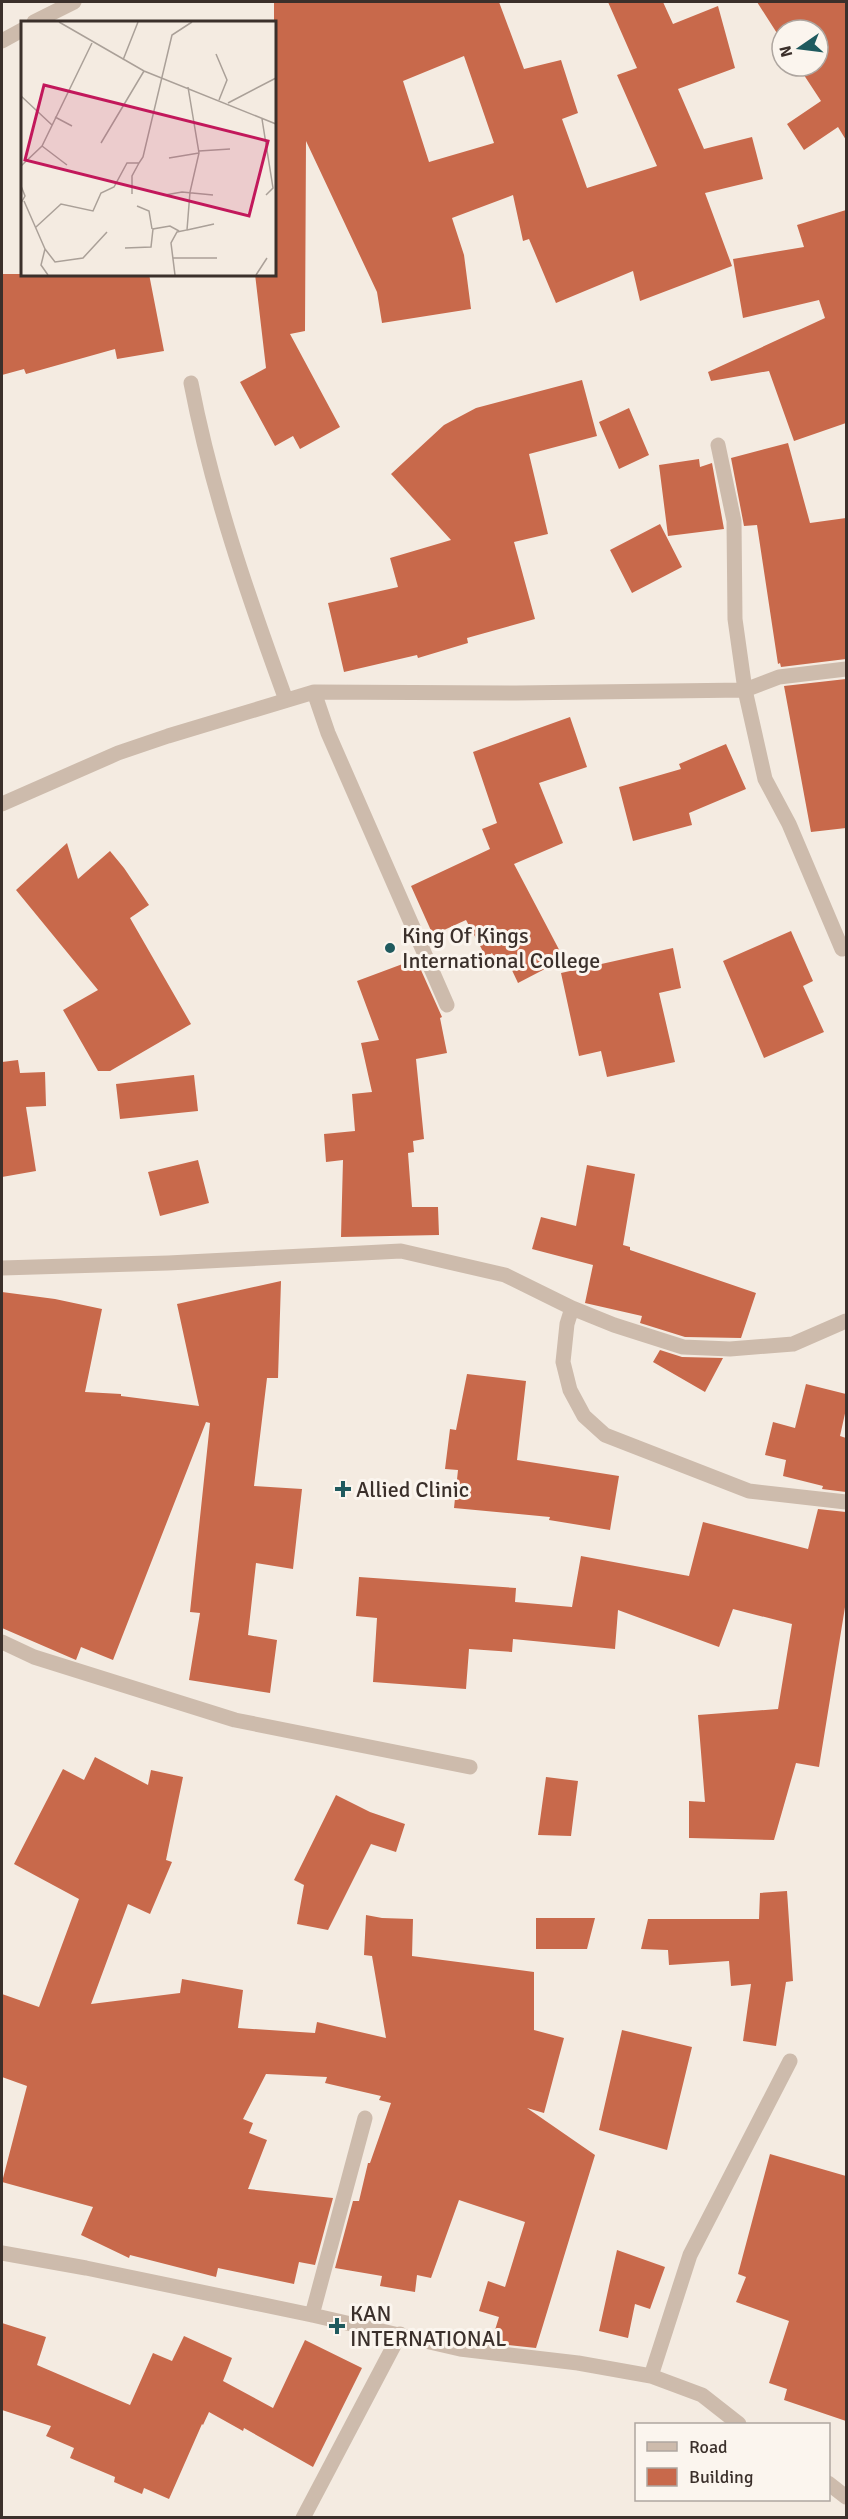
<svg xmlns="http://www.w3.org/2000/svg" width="848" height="2519" viewBox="0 0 848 2519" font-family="Signika,sans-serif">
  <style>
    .building { fill: #c8694b; fill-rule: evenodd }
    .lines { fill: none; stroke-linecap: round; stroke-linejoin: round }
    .minor { stroke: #cdbbac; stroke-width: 15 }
    .poi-dot { fill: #1f5a5e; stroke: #fbf5ee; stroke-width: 2 }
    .labels { text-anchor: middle; stroke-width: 6; stroke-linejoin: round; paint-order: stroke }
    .poi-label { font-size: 22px; fill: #3b302b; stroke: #fbf5ee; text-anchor: start }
    .inset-road { fill: none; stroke: #aaa098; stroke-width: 1.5 }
    .view { fill: #c2185b; fill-opacity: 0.15; stroke: #c2185b; stroke-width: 3 }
    .inset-edge { fill: none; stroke: #3b302b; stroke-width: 3 }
  </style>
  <rect width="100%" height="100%" fill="#f4ebe1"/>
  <path class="building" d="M274,2H499L524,69L561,60L578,113L562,119L587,188L657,166L617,75L637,68L608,2H663L673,24L718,6L735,68L678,89L704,149L752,137L763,179L705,193L732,266L640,301L633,271L556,303L529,239L523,241L513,195L452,218L464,255L471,309L382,323L377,292L306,141L305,331L290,334L340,427L300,449L293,436L275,446L240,382L266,368L255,274H274ZM464,56L494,143L429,162L403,81Z
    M757,2H846V140L838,127L804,150L787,124L821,101L798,66H818V30H782V41Z
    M846,210V423L794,441L769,371L711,381L708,372L825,318L819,300L743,318L733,259L804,247L797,225Z
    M2,274H149L164,351L117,359L115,349L26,374L24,369L2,375Z
    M582,380L597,436L529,454L548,534L514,542L535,619L467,638L468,643L418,658L417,655L344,672L328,603L398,587L390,558L451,540L391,474L444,425L476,408Z
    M629,408L649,455L619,469L599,422Z
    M788,443L810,523L846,518V659L781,667L780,663L778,664L757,525L744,526L731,458Z
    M699,459L700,467L712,463L724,529L668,536L659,465Z
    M660,524L682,567L632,593L610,550Z
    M846,679V828L811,832L784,686Z
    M570,717L587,767L539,783L563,843L514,864L564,959L518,983L510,966L501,970L492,953L486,957L466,920L433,935L411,886L490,849L482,829L497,823L473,752Z
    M726,744L746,789L689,813L692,825L633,841L619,787L681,769L679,764Z
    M67,843L78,879L110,851L124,868L149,905L130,918L191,1024L110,1071H98L63,1010L98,990L16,890Z
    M791,931L813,981L803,986L824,1032L764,1058L723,961Z
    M673,948L681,988L659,993L675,1062L607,1077L601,1051L579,1056L561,973Z
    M416,959L442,1017L440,1018L447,1053L416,1059L424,1139L413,1141L414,1152L408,1153L412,1207H438L439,1235L341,1237L343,1160L326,1162L324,1134L355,1131L352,1094L372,1092L361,1043L379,1040L357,981Z
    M18,1060L20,1073L45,1072L46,1106L26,1107L36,1171L2,1177V1062Z
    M194,1075L198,1111L120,1119L116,1084Z
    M198,1160L209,1203L160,1216L148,1172Z
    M587,1165L635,1174L623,1245L630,1247V1250L756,1293L741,1338L685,1337L640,1323L642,1316L585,1303L593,1265L532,1249L541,1217L576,1226Z
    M281,1281L278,1378H267L254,1486L302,1489L293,1569L256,1563L248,1635L277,1640L270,1693L189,1680L200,1613L190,1612L210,1423L206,1422L113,1660L81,1647L76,1660L2,1628V1292L55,1299L102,1309L85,1392L121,1394V1396L199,1406L177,1304Z
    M660,1350L682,1357L723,1358L705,1392L653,1362Z
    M467,1374L526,1381L517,1460L619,1476L610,1530L549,1520L550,1517L454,1508L458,1470L445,1469L450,1429L456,1430Z
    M806,1384L846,1394V1409L840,1436L846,1438V1492L822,1489L823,1486L783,1476L786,1460L765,1455L773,1422L795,1428Z
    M818,1509L846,1512V1601L819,1767L796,1763L774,1840L689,1838V1801L705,1802L698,1715L778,1709L792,1624L733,1609L719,1647L618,1610L615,1649L513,1639L512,1652L469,1649L466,1689L373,1682L377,1618L356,1616L359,1577L516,1588L515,1602L572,1607L581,1556L689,1576L703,1522L808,1549Z
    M95,1757L148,1785L151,1770L183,1777L166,1860L172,1862L150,1914L128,1904L91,2004L180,1993L182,1979L243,1990L238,2028L315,2033L317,2022L386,2038L372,1956L364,1955L366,1915L382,1918L413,1919L412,1956L534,1972V2030L564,2038L544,2113L527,2108L595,2155L536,2348L491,2343L499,2317L479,2311L488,2281L505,2287L525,2222L459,2200L431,2278L417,2275L415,2292L380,2286L382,2276L335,2268L353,2201H359L368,2163H370L391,2103L379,2100L381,2096L325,2083L327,2077L266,2074L243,2119L253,2123L249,2133L267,2140L248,2189L333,2198L315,2265L299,2262L294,2284L218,2268L216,2277L130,2255L129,2258L81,2235L93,2207L2,2182L27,2086L2,2077V1994L39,2007L79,1899L14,1864L63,1769L84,1780Z
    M546,1777L578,1781L571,1836L538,1835Z
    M336,1795L370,1812L405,1824L396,1852L371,1844L328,1930L297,1924L304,1885L294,1880Z
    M787,1891L793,1981L786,1982L776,2046L743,2041L751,1984L731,1986L729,1961L669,1965L668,1950L641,1949L648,1919H759L760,1893Z
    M536,1918H595L587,1949H536Z
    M622,2030L692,2047L667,2150L599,2130Z
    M770,2154L846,2176V2421L784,2400L787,2389L769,2383L789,2321L736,2302L746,2277L738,2274Z
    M617,2250L665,2267L650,2309L635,2304L628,2338L599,2331Z
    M2,2323L46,2337L37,2365L130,2405L153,2353L172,2361L184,2336L232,2358L223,2381L273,2408L305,2340L362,2368L313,2467L244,2428L243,2431L209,2412L203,2425L202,2424L169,2499L144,2488L142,2494L114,2482L115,2477L70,2458L74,2448L46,2436L51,2426L2,2410Z"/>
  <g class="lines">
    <path class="minor" d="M34,22L74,2
      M2,41L22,30
      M191,383C212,492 248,596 286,700
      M718,445L734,521L735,619L745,690L765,779L789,824L842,949
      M314,692L328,733L447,1005
      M2,804L118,753L168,736L314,692L516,693L745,690L779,677L846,669
      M2,1268L168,1263L401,1251L505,1275L572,1308L567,1324L563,1362L570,1390L584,1416L605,1435L749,1491L846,1502
      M572,1308L614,1325L683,1347L730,1349L793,1344L846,1321
      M2,1642L34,1657L235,1720L470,1767
      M2,2253L86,2268L312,2315L460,2349L578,2363L651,2376L702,2395L739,2424
      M312,2315L365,2118
      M651,2376L690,2255L790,2061
      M828,2483L846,2497
      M303,2518L400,2334"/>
  </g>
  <g class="poi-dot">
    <circle cx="390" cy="948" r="6"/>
    <path d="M340 1480h6v6h6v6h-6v6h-6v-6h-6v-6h6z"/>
    <path d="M334 2317h6v6h6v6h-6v6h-6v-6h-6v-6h6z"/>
  </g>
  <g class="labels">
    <g class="poi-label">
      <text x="402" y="943">King Of Kings<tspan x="402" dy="25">International College</tspan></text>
      <text x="356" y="1497">Allied Clinic</text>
      <text x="350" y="2321">KAN<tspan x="350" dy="25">INTERNATIONAL</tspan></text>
    </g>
  </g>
  <g transform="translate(21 21)">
    <rect width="255" height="255" fill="#f4ebe1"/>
    <path class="inset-road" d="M38,1L123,50L255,103M195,33L206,59L198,79M102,39L117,1M0,75L31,104M207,82L255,57M34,96L51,105M241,98L252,167L245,174M80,122L123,50M21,125L46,144M178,130L209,128M148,137L178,132M0,145L21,125L71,22M0,165L4,175L0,182M111,173V155L118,142M144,174L161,171L192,174M3,180L24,228L20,244L27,254M116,185L128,190L131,208M15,206L40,183L72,190L80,172L93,166L106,142H118L122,136L151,14L171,1M166,209L193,203M104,227L130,226L132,208L149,205L158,210M24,228L34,241L62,237L86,211M152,237H196M154,254L150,222L156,211L166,209L169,171L178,132L167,66M235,254L246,237"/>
    <path class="view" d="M23,64L247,120L228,195L4,139Z"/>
    <rect width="255" height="255" class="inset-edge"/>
  </g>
  <rect width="848" height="2519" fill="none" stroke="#3b302b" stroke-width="6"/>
  <rect x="635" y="2423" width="195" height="78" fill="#fbf5ee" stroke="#aea6a0" stroke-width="1.5"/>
  <rect x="647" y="2442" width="30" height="9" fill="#cdbbac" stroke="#aea6a0" stroke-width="1.5"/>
  <text x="689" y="2453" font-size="18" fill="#3b302b">Road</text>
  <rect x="647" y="2468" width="30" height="18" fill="#c8694b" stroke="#aea6a0" stroke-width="1.5"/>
  <text x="689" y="2483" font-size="18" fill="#3b302b">Building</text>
  <g transform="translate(800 48) rotate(256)"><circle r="28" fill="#fbf5ee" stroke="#aea6a0" stroke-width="1.5"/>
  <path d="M0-4.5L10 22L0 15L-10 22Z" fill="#1f5a5e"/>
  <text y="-9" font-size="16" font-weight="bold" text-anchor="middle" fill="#3b302b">N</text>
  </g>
</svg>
